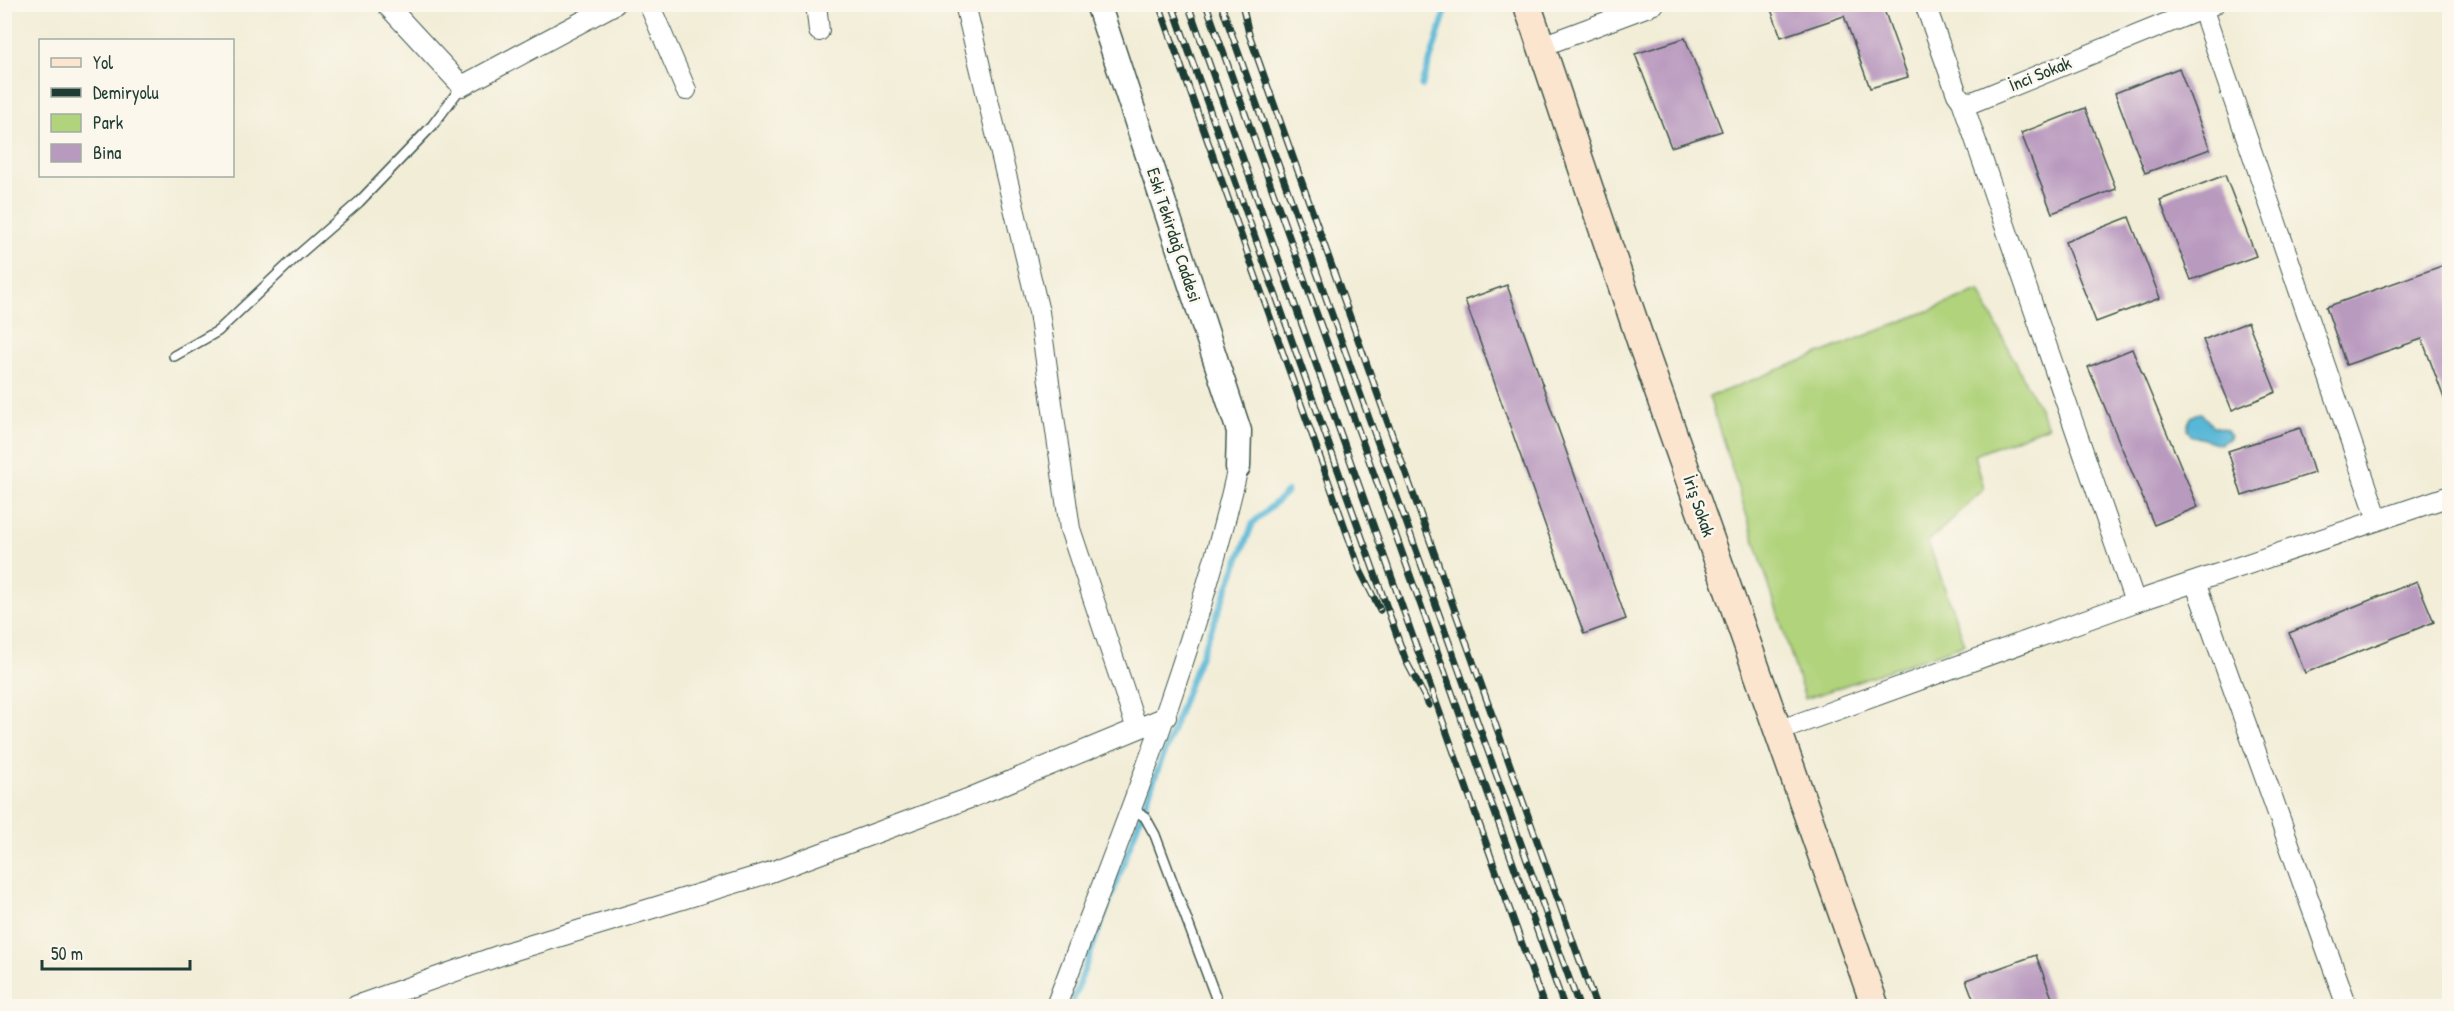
<svg xmlns="http://www.w3.org/2000/svg" width="2454" height="1011" viewBox="0 0 2454 1011" font-family="'Patrick Hand',sans-serif">
  <style>
    .green { fill: #b0d37c; stroke: #688858; stroke-width: 1.5 }
    .water { fill: #59b7d7; stroke: #3c7a86; stroke-width: 1.5 }
    .lines { fill: none; stroke-linecap: round; stroke-linejoin: round }
    .stream { stroke: #59b7d7; stroke-width: 6 }
    .building { fill: #b99abf }
    .service-casing { stroke: #3f574c; stroke-width: 12 }
    .minor-casing { stroke: #3f574c; stroke-width: 22 }
    .tertiary-casing { stroke: #3f574c; stroke-width: 27 }
    .secondary-casing { stroke: #3f574c; stroke-width: 30 }
    .service { stroke: #fff; stroke-width: 9 }
    .minor { stroke: #fff; stroke-width: 20 }
    .tertiary { stroke: #fff; stroke-width: 24 }
    .secondary { stroke: #fbe5cf; stroke-width: 27 }
    .rail-casing { stroke: #1f3d34; stroke-width: 7 }
    .rail { stroke: #fbf7ec; stroke-width: 4.5; stroke-dasharray: 14; stroke-linecap: butt }
    .labels { text-anchor: middle; stroke-width: 5; stroke-linejoin: round; paint-order: stroke }
    .street-label { font-size: 18px; fill: #1f3d34; stroke: #fbf7ec }
  </style>
  <rect width="100%" height="100%" fill="#fbf7ec"/>
  <filter id="ink" filterUnits="userSpaceOnUse"><feTurbulence type="fractalNoise" baseFrequency=".0167" numOctaves="2"/><feDisplacementMap in="SourceGraphic" scale="12" xChannelSelector="R" yChannelSelector="G"/><feConvolveMatrix kernelMatrix="1 2 1 2 8 2 1 2 1" color-interpolation-filters="sRGB"/></filter>
  <filter id="wash" filterUnits="userSpaceOnUse"><feTurbulence type="fractalNoise" baseFrequency=".008" numOctaves="4" result="noise"/><feDisplacementMap in="SourceGraphic" scale="24" xChannelSelector="R" yChannelSelector="G"/><feGaussianBlur stdDeviation="1.35" result="paint"/><feColorMatrix in="noise" values="0 0 0 0 0 0 0 0 0 0 0 0 0 0 0 0 0 1.4 0 .05"/><feComposite in="paint" operator="in"/></filter>
  <g filter="url(#wash)">
    <rect width="100%" height="100%" fill="#f2edd7"/>
    <path class="green" d="M1979,291L2048,426L1975,455L1984,489L1928,542L1965,644L1805,699L1709,397Z"/>
    <path class="water" d="M2201,413L2213,426L2226,429L2230,434L2229,439L2219,444L2191,435L2187,429C2189,419 2190,415 2201,413Z"/>
    <g class="lines">
      <path class="stream" d="M1422,86L1448,4
        M1071,1006L1185,696L1253,523L1287,492"/>
    </g>
    <g id="blocks">
      <path class="building" d="M1769,4H1882L1908,77L1870,88L1844,16L1781,37Z
        M1685,38L1722,131L1671,147L1635,54Z
        M2179,68L2210,149L2145,173L2115,93Z
        M2085,108L2116,189L2052,213L2021,133Z
        M2225,175L2256,256L2191,280L2160,200Z
        M2129,217L2160,298L2096,322L2065,242Z
        M2450,263V409H2448L2422,339L2346,365L2326,307Z
        M1507,285L1626,619L1584,634L1465,300Z
        M2248,322L2276,392L2232,410L2203,340Z
        M2132,349L2198,507L2154,525L2088,367Z
        M2300,428L2314,473L2242,496L2228,451Z
        M2417,581L2434,622L2305,673L2289,633Z
        M2036,955L2055,1006H1976L1966,980Z"/>
    </g>
  </g>
  <g filter="url(#ink)">
    <use href="#blocks" fill-opacity="0" stroke="#3f574c" stroke-width="1.5"/>
    <g class="lines">
      <defs>
        <path id="service" d="M174,356L218,331L296,257L359,202L432,126L462,86
          M1132,808L1145,817L1155,835L1219,1006"/>
        <path id="minor" d="M386,4L462,86L615,4
          M649,4L686,90
          M816,4L819,31
          M965,4L1039,312L1070,529L1137,729
          M1925,4L1957,94L1962,101L2135,602
          M2203,10L2378,520
          M1542,46L1654,4
          M1962,101L1973,102L2214,4
          M2195,582L2347,1006
          M1778,731L2135,602L2450,496
          M356,1006L515,950L768,873L970,798L1166,717
          M1056,1006C1123,829 1196,652 1238,467"/>
        <path id="tertiary" d="M1098,4L1239,431L1238,467"/>
        <path id="secondary" d="M1527,4L1643,348L1875,1006"/>
      </defs>
      <use href="#service" class="service-casing"/>
      <use href="#minor" class="minor-casing"/>
      <use href="#tertiary" class="tertiary-casing"/>
      <use href="#secondary" class="secondary-casing"/>
      <use href="#service" class="service"/>
      <use href="#minor" class="minor"/>
      <use href="#tertiary" class="tertiary"/>
      <use href="#secondary" class="secondary"/>
      <defs>
        <path id="rail" d="M1159,4L1360,570L1380,610
          M1172,4L1406,661L1429,705
          M1188,4L1544,1006
          M1206,4L1564,1006
          M1221,4L1579,1006
          M1242,4L1249,34L1596,1006"/>
      </defs>
      <use href="#rail" class="rail-casing"/>
      <use href="#rail" class="rail"/>
    </g>
  </g>
  <g class="labels">
    <g class="street-label">
      <text transform="translate(2040 74) rotate(-22)" y="6">İnci Sokak</text>
      <text transform="translate(1174 235) rotate(72)" y="6">Eski Tekirdağ Caddesi</text>
      <text transform="translate(1699 506) rotate(71)" y="6">İriş Sokak</text>
    </g>
  </g>
  <rect width="2454" height="1011" fill="none" stroke="#fbf7ec" stroke-width="24"/>
  <rect x="39" y="39" width="195" height="138" fill="#fbf7ec" stroke="#a3ada2" stroke-width="1.5"/>
  <rect x="51" y="58" width="30" height="9" fill="#fbe5cf" stroke="#a3ada2" stroke-width="1.5"/>
  <text x="93" y="69" font-size="18" fill="#1f3d34">Yol</text>
  <rect x="51" y="88" width="30" height="9" fill="#1f3d34" stroke="#a3ada2" stroke-width="1.5"/>
  <text x="93" y="99" font-size="18" fill="#1f3d34">Demiryolu</text>
  <rect x="51" y="114" width="30" height="18" fill="#b0d37c" stroke="#a3ada2" stroke-width="1.5"/>
  <text x="93" y="129" font-size="18" fill="#1f3d34">Park</text>
  <rect x="51" y="144" width="30" height="18" fill="#b99abf" stroke="#a3ada2" stroke-width="1.5"/>
  <text x="93" y="159" font-size="18" fill="#1f3d34">Bina</text>
  <path d="M42 960v9h148v-9" fill="none" stroke="#1f3d34" stroke-width="3"/>
  <text x="51" y="960" font-size="18" fill="#1f3d34" stroke="#fbf7ec" stroke-width="4.5" paint-order="stroke">50 m</text>
</svg>
